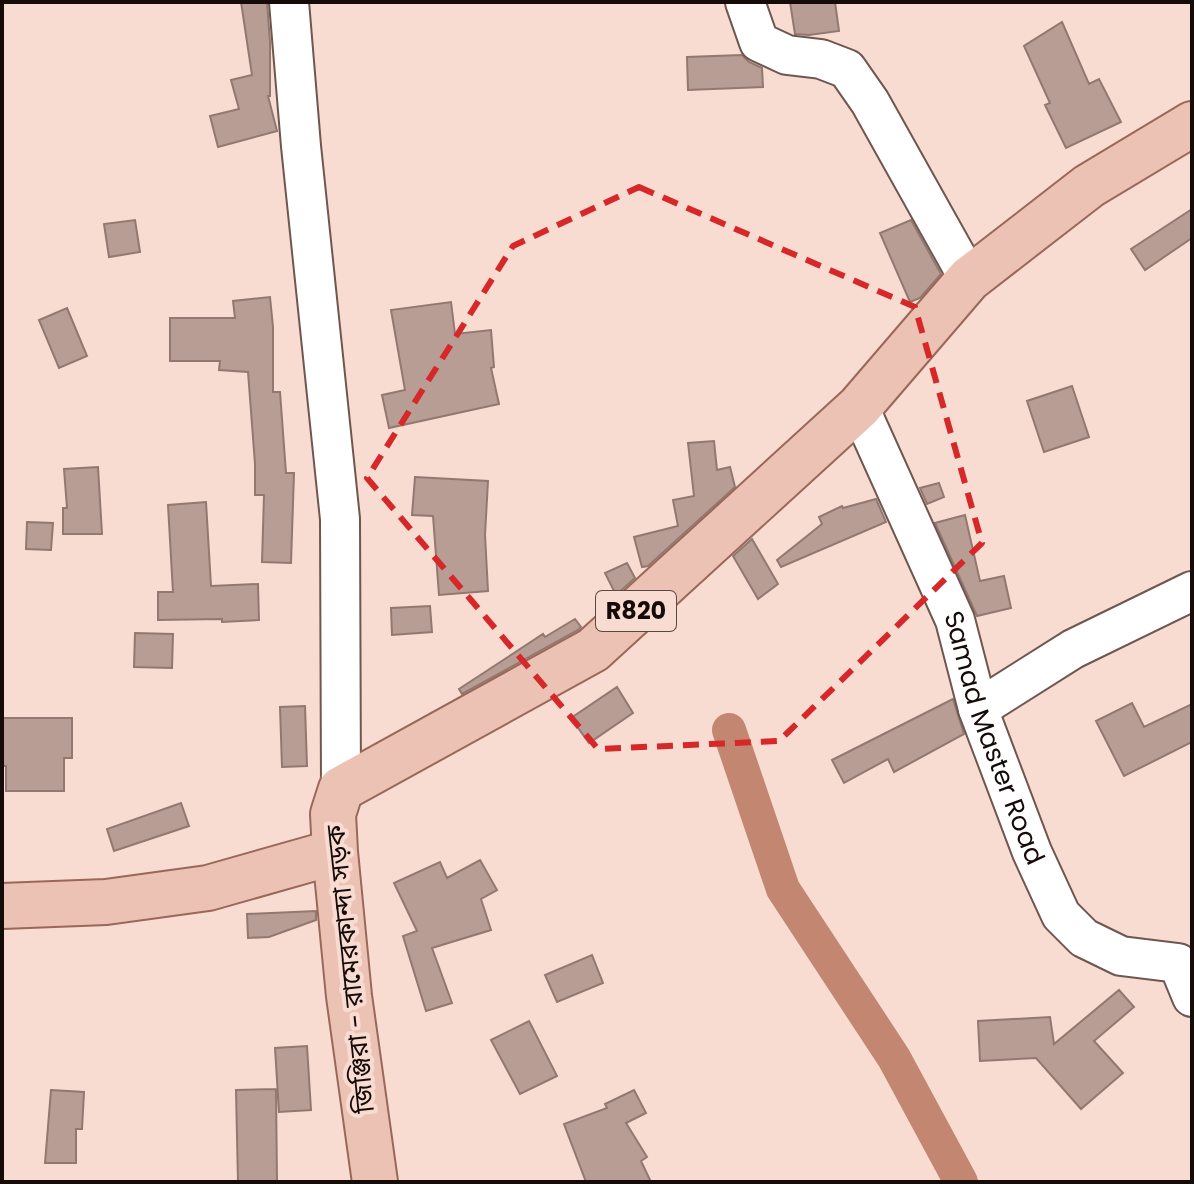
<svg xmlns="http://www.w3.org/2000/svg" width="1194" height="1184" viewBox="0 0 1194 1184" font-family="Poppins,'Noto Sans Bengali',sans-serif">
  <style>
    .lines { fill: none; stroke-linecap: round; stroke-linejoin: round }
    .canal { stroke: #c38671; stroke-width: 34 }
    .building { fill: #b89d94; stroke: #927870; stroke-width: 2 }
    .minor-casing { stroke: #6f574f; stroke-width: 42 }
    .major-casing { stroke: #996858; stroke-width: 48 }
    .minor { stroke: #fff; stroke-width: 38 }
    .major { stroke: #ecc2b5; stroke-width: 44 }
    .marked { fill: none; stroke: #d62828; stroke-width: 6; stroke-dasharray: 16 10; stroke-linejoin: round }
    .labels { text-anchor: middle; stroke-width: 8; stroke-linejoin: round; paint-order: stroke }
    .shield { fill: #f8dbd1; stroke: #594944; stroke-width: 2 }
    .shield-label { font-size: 24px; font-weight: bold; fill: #150b08 }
    .street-label { font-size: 26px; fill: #150b08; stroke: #f8dbd1 }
  </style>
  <rect width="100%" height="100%" fill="#f8dbd1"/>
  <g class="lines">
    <path class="canal" d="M729,730L783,889L894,1058L961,1182"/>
  </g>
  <path class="building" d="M241,2H267L270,42V96H268L277,131L218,147L210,116L239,109L231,80L252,75Z
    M790,2H835L839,31L809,35L795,34Z
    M1062,22L1089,84L1099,79L1121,122L1066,148L1045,105L1050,103L1024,46Z
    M742,55L749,62L762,68L763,87L688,90L687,57Z
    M1192,209V238L1145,270L1131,249Z
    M135,220L140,252L109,257L104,224Z
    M911,220L941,274L920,298L910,302L880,233Z
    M270,297L273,327V392H280L286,473H294L291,563L262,562L264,495H255V464L248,372L219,370L220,361H170V318H235L233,301Z
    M451,302L455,334L491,330L494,367L491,368L499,404L389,428L382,395L405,390L391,310Z
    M67,308L87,356L59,368L39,320Z
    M1072,386L1089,437L1044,452L1027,401Z
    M714,441L717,470L730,467L735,487L648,566L642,567L634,537L678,526L673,500L694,496L688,443Z
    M98,467L102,534H63V508H67L64,469Z
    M415,477L488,481L485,535L488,591L439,595L433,516L412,515Z
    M939,483L944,497L927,504L920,488Z
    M876,499L886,522L781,567L777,560L822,524L819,517L842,506L843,508Z
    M206,502L211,586L258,584L259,620L222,622V619L158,620V592H173L168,505Z
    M965,515L980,581L1004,576L1011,608L977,616L935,523Z
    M27,522L53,523L51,550L26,549Z
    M752,539L778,584L758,599L733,556Z
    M627,563L635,578L616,595L605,573Z
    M430,606L432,632L392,635L391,608Z
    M575,619L581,627L578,630L462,694L459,689L543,634L545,637Z
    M135,633L173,634L172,668L134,667Z
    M617,687L633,713L589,743L571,718Z
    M953,699L964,734L894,772L888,759L844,783L832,760Z
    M1132,703L1144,727L1192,704V742L1124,776L1096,721Z
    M305,706L307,766L282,767L280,707Z
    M2,718H72V758H64V791H6V766H2Z
    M181,803L189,826L114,851L107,829Z
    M480,860L497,890L481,899L491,930L432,948L452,1003L426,1011L403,936L417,931L394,883L440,862L447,878Z
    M316,911V920L269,937L248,938L247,914Z
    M592,955L603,983L557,1002L545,975Z
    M1119,990L1134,1007L1094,1041L1123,1073L1081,1109L1036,1058L980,1061L978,1021L1050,1017L1054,1044Z
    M529,1021L557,1076L520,1094L491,1040Z
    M307,1046L311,1110L279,1112L275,1048Z
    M276,1089L277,1182H238L236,1090Z
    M51,1090L84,1092L82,1129H76V1163H45Z
    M634,1090L646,1113L626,1123L647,1157L641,1161L651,1182H586L564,1124L607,1108L605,1104Z"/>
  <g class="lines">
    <defs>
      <g id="minor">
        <path d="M289,2L301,146L340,519L341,789"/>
        <path d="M745,2L759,42L787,55L821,59L847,69L870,102L969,279"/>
        <path id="s1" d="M859,407L955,620L978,709L1032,852L1061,915L1084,938L1121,956L1178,963L1192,997"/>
        <path d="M978,709L1073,649L1192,591"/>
      </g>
      <path id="major" d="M2,906L106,902L208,888L335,852
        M375,1182L349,996L335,852L333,814L341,789L593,650L859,407L969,279L1089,186L1192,124"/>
    </defs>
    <use href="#minor" class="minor-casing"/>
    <use href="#major" class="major-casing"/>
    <use href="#minor" class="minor"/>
    <use href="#major" class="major"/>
  </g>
  <path class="marked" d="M639,187L915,307L982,543L779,741L598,749L367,478L513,246Z"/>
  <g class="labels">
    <rect class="shield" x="596" y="591" width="80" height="40" rx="6"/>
    <g class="shield-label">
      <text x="636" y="619">R820</text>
    </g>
    <g class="street-label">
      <text dy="9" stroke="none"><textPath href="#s1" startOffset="358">Samad Master Road</textPath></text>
      <text transform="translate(350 969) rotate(-96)" y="9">জিঞ্জিরা - রামেরকান্দা সড়ক</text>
    </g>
  </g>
  <rect width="1194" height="1184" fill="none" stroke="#150b08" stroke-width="8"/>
</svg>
